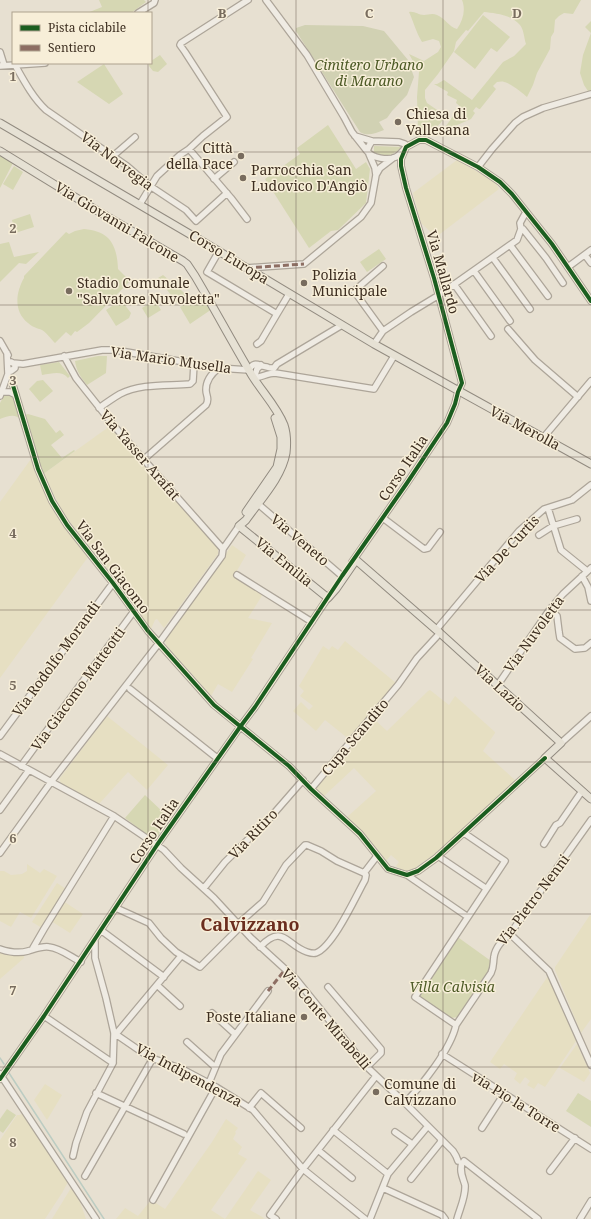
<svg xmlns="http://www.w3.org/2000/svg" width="591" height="1219" viewBox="0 0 591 1219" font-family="'Noto Serif',serif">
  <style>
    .farmland { fill: #e6dfc2 }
    .green { fill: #d6d7b3 }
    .cemetery { fill: #d1d1b3 }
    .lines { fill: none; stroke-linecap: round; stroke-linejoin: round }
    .stream { stroke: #bcccc2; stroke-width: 1.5 }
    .minor-casing { stroke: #ada599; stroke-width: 8 }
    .major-casing { stroke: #928b80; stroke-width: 9 }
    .minor { stroke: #efebe3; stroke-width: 5.5 }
    .major { stroke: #e6e1d4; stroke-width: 7 }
    .quiet { stroke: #8d6e63; stroke-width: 3; stroke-dasharray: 6 3; stroke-linecap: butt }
    .cycleway-casing { stroke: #f7eed8; stroke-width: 6 }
    .cycleway { stroke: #1b5e20; stroke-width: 4 }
    .grid { fill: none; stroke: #786c5e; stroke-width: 1; stroke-opacity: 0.55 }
    .poi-dot { fill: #786c5e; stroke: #f7eed8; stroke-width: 1.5 }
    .labels { text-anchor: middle; stroke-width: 3; stroke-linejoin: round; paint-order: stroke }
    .park-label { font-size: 14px; font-style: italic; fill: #4d5a26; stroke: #f7eed8 }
    .poi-label { font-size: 14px; fill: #3d2e20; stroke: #f7eed8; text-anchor: start }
    .street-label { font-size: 14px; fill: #3d2e20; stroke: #f7eed8 }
    .district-label { font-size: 18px; font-weight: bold; fill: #6b2e1e; stroke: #f7eed8 }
    .grid-label { font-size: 13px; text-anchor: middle; font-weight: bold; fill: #786c5e; stroke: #f7eed8; stroke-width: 3; stroke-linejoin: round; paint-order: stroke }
  </style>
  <rect width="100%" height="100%" fill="#e7e0d1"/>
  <path class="farmland" d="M457,160L495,182L499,189L436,237L421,223L413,193Z
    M110,426L179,504L218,546V554L164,628L157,619L155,620L151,629L148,626L120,585L70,522L60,507L47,480L42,475Z
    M31,459L52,509L88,557L0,678V502Z
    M232,545L246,555L234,576L263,594L248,618L272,623L251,658L253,659L232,692L218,684L211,696L166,645L165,640Z
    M345,641L396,683L350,740L325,720L316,731L293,711L301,702L309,710L313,706L300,696L304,691L299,686L323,646L329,650L332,646L338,650Z
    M430,690L449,705L455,696L495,732V733L483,751L516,781L448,845L415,868L409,871H402V870L396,866L399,862L391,855L385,862L359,829L346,818L376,791L354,768L323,797L314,788L373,718L387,731L428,691Z
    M107,716L168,765L147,790L128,772L99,804L61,784L60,781V778Z
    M27,864L40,873L44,869L57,876L31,918L20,912L11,927L0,921V871H4L11,875L22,874L27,871Z
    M57,883L66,889L42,928L32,922Z
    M63,901L83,914L70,933L51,921Z
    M590,915L591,916V1019L581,1033L555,970V967Z
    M0,951L24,954V958L0,979Z
    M548,976L576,1041L545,1087L538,1083L534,1089L527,1085L530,1081L525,1077L520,1084L514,1079L517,1073L504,1064L500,1069L490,1062Z
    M577,1044L590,1073L584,1082L560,1068Z
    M45,1084L62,1095L47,1120L34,1100Z
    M24,1112L68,1182L62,1193L45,1219H0V1140L17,1115H20Z
    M226,1119L238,1128L235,1132L236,1133L233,1139L242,1147L238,1154L247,1159L211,1210L225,1219L258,1171L271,1180L250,1210L264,1218L263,1219H116L125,1208L138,1216L151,1200L165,1209L212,1142Z
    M71,1188H73L79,1199L86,1219H52Z"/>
  <path class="green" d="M99,0H144L146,2L131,13H87L102,7Z
    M462,0H581L573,14L564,13L559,16L555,20L554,32L551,37L550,49L537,73L533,85L527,97C523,93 510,83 504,82C502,81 499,82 497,82L493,86L496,89L480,109H479L476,107L473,111L475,113L471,119L448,129L446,126L453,116L463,109L456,103L457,100L447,95L448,92L434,84H437L444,80L472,100L503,62L514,56L526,44C524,38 524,30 520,25C512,15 495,13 484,12L468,31L466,30L456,42L454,51L438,74L425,90V98L427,103L440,112L444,117C441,126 430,133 421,134L418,129L417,97L419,72L409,54L424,61L438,52L441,47L439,41L433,39L422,42C416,32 414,23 409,12C415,11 418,15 424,15C428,15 432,13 437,15C445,18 449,27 457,29C463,20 466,10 462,0Z
    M483,15L510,37L497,52L491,48L475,69L454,52Z
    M591,21V91H588L584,85L580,73L583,55L591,33L585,27Z
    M160,55L167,64L158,72L153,71L149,66V63H151V61Z
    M104,64L123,94L109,104L77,82Z
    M328,125L356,169L366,162L370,169L366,203L338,230L331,231L309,248L265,179L300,154L297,148Z
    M374,146L402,147C391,156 387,158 374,152Z
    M0,155L13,163L0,188Z
    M14,166L23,172L13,190L3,184Z
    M30,214L34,227L15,233L12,220Z
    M84,229C110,231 117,245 118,269L130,281L89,323L77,332L75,331L71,336L66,332L55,343C51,339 47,333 42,330C37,328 32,327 28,323C13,311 16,292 24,278V276L66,232L69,234L75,231Z
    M9,242L14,257L39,252L26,264L19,263L0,282V244Z
    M379,249L386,259L367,272L360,262Z
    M163,275L188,296L177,303L158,278Z
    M203,294L212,309L190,324L180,307Z
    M121,300L131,313L129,318L116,326L106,310Z
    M155,300L161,310L148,318L142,308Z
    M98,356H107L106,373L87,385C81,378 76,370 75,361Z
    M59,362L70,376L68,378C61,370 52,374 42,375L40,365Z
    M43,380L53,391L40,402L29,389L37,381Z
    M5,394L14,396L21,420C15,413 8,416 0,419V403Z
    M28,414L45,419L56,433L60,430L64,435L51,445L62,458L74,450L75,451L42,475L24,415Z
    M145,795L164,813L159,835L154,840L125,818Z
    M457,938H459L491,961V967L458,1017L451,1018L421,999L420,996L421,994Z
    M578,1093L591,1101V1127L566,1111Z
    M7,1109L16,1115L3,1133L0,1131V1119Z"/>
  <path class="cemetery" d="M305,25L363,26L384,31L408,60L414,77L407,95L392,111L387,118L379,122L384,130C376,133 367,137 360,132L296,31V28Z"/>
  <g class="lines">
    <path class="stream" d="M0,1058L4,1064
      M9,1073L104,1219"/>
    <defs>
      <path id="minor" d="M266,0L307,55L344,117L352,132L367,151
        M138,13L154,3L155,0
        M0,52L4,65
        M15,65C24,81 33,98 46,110L127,166L150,186L186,210L196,221L227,193
        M0,66L45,63
        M355,136L372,141
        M372,141L399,142L405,144L406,147C403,151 400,155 396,157C388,161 372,158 367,151L369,146Z
        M189,149L231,198L247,219
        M113,156L135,137
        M478,167L492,149L515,123L523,117L543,108L591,94
        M376,175L380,168L393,158
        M214,179L234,162
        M140,204L157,176L180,155L189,149L203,136L227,117L185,52L180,45L181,43L248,0
        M523,229L546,258L563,283
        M510,245L548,296
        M219,251L207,272L277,314L289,294
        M585,255L591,263
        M493,258L530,309
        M383,266L354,291L383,331
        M568,267L591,250
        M247,268L304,264L361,217L371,203L376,175L375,168L369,154
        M474,271L510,321
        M454,284L491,336
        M508,329L535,360L578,397
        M0,341L8,355
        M257,344L261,341L277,314
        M374,344L383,331L411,312L439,295L517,240L521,229L520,223L526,212
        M64,356L76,378L114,426L223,549
        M13,363L23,364L102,350H115L219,368L249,370C254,360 259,366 267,367C267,368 273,368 274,368L277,364L342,325
        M261,365L257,369L254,378C261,377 269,373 275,373L374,389L394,356
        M8,369L11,371L15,368V364L11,362
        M12,382L38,469L52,501L67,525L113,583L148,631L214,705L289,766L311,789L360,834L388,869L407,875L418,871L436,858L545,758
        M4,392H10L16,395
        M0,396L8,374L7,353
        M99,408C106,403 113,398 120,394C141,383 168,386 190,384L193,381L194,364
        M543,438L591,381
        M143,460L206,405C210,399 206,396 206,390C206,380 212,373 219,368
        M257,503L342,576
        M548,508L561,550L587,571
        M383,518L424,549L428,548L440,532
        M539,535L553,526L577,519
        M352,562L407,483L447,423L455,404L458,392L462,383L434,278L406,188L401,166V159L406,147L419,140H426L478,167L500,182L512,194L552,244L591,301
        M237,575L312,622
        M582,576L588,587L591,601
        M550,609L557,616L559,632L560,638L575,649L585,648L591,643
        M436,630L519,531L544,509L572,500L591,485
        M497,686L550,609L563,594L591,568
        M130,689L217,758
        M0,736L113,583
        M561,743L591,716
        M0,754L114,816L164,850L181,868L214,898L251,938L296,979L367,1067L405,1103L453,1151L456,1156L458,1161
        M21,766L134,611
        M311,789L398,685L417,658L440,633
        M0,810L29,770
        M544,844L556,825L560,823L582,791
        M0,853L51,782L159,643L222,556L223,549L239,526
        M438,856L484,887
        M364,873L377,856
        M407,875L468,917
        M204,888L225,862L269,819L303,780
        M116,908L149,923L161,938L176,952L200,967L240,927
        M238,924L263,902L286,865L305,845H307L321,851L337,861L364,873
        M102,931L164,977
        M510,934L549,971L591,1065
        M260,947C283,923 286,945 307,952C310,953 313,954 316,953C333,947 356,896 365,880L366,875L364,873
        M33,948L44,929L114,816
        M0,949C9,952 18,954 28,951C35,949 42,946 49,947C60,948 71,957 81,962
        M157,985L180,1006
        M328,987L381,1049V1053L367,1067
        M212,1013L235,1034
        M44,1016L113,1063
        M456,1025L415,997L505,861L464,833
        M114,1033L149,1057L182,1069L216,1087L253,1110L303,1169L365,1219
        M116,1034L181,956
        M187,1042L215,1067
        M442,1054L591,1149
        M0,1074L96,1219
        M0,1079L44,1016L157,845L240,727L255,707L329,596
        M209,1083L221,1054L268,991
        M96,1093L184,1134
        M405,1103C422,1085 451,1049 456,1025L491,973C494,967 493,963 494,957C495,948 503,939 510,934L591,820
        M249,1108L261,1093L301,1128
        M482,1128L504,1094
        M333,1130L388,1174
        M395,1132L412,1144
        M318,1150L352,1178
        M73,1156L76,1143L87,1112L113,1063L114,1033L106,998L95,958V942
        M464,1161L538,1219
        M550,1171L575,1138
        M85,1176L153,1058
        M411,1179L440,1143L441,1140
        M383,1188L442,1215L445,1219
        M153,1200L216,1087
        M276,1219L270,1215L303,1169L376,1076
        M370,1219L388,1174L428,1126
        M457,1219C460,1208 466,1196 465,1185C463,1178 459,1171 462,1163
        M580,1219L591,1201"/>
      <path id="major" d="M0,123L205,243L374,344L591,464
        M0,151L101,213L183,261L187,264L195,276C214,308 231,340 250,372C260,390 276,405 284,425C287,434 287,444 286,453C282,477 260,500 246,520L239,526
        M246,512L277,467L281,449V437L275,418
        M239,526L328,598L336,589L356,560L440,633L561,743L545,758L591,799"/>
    </defs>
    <use href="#minor" class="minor-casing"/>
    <use href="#major" class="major-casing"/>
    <use href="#minor" class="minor"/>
    <use href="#major" class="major"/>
    <path class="quiet" d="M247,268L304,264
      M268,991L284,971"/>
    <defs>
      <path id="cycleway" d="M12,382L38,469L52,501L67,525L113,583L148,631L214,705L289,766L311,789L360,834L388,869L407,875L418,871L436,858L545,758
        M0,1079L44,1016L157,845L240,727L255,707L342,576L407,483L447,423L455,404L458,392L462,383L434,278L406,188L401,166V159L406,147L419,140H426L478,167L500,182L512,194L552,244L591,301"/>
    </defs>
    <use href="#cycleway" class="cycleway-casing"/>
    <use href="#cycleway" class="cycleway"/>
  </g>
  <path class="grid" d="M148,0V13M296,0V1219M443,0V1219M148,63V1219M0,152H591M0,305H591M0,457H591M0,610H591M0,762H591M0,914H591M0,1067H591"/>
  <g class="poi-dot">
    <circle cx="398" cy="122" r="4"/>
    <circle cx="241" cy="156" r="4"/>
    <circle cx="243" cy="178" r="4"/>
    <circle cx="304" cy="283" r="4"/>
    <circle cx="69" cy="291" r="4"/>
    <circle cx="304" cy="1017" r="4"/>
    <circle cx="376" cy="1092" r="4"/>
  </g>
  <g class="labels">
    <g class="park-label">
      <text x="369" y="70">Cimitero Urbano<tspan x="369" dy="16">di Marano</tspan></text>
      <text x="452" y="992">Villa Calvisia</text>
    </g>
    <g class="poi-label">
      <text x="406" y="119">Chiesa di<tspan x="406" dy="16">Vallesana</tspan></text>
      <text x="233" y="153" text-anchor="end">Città<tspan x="233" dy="16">della Pace</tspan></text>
      <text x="251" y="175">Parrocchia San<tspan x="251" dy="16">Ludovico D'Angiò</tspan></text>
      <text x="312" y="280">Polizia<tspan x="312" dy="16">Municipale</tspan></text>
      <text x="77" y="288">Stadio Comunale<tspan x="77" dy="16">"Salvatore Nuvoletta"</tspan></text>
      <text x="296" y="1022" text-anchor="end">Poste Italiane</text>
      <text x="384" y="1089">Comune di<tspan x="384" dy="16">Calvizzano</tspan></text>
    </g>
    <g class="street-label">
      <text transform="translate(117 161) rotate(37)" y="5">Via Norvegia</text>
      <text transform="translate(117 222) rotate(31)" y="5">Via Giovanni Falcone</text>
      <text transform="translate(229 257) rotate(31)" y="5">Corso Europa</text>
      <text transform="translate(443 272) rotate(74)" y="5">Via Mallardo</text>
      <text transform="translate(171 360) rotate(8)" y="5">Via Mario Musella</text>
      <text transform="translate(525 428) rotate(28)" y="5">Via Merolla</text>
      <text transform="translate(140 455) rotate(49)" y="5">Via Yasser Arafat</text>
      <text transform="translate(403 468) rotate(-56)" y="5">Corso Italia</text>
      <text transform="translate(300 540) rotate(40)" y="5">Via Veneto</text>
      <text transform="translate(507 549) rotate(-47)" y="5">Via De Curtis</text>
      <text transform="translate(284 562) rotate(39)" y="5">Via Emilia</text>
      <text transform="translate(113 567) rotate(53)" y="5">Via San Giacomo</text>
      <text transform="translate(534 634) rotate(-54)" y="5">Via Nuvoletta</text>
      <text transform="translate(56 659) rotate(-54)" y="5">Via Rodolfo Morandi</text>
      <text transform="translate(500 688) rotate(42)" y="5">Via Lazio</text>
      <text transform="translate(78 689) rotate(-54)" y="5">Via Giacomo Matteotti</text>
      <text transform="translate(355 737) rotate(-50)" y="5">Cupa Scandito</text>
      <text transform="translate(154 831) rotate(-56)" y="5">Corso Italia</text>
      <text transform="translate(253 834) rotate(-46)" y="5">Via Ritiro</text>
      <text transform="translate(533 900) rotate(-53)" y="5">Via Pietro Nenni</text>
      <text transform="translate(326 1019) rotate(49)" y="5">Via Conte Mirabelli</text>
      <text transform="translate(189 1075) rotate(28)" y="5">Via Indipendenza</text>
      <text transform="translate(516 1102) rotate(32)" y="5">via Pio la Torre</text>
    </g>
    <g class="district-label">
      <text x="250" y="931">Calvizzano</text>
    </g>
  </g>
  <g class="grid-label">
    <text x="222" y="18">B</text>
    <text x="369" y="18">C</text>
    <text x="517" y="18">D</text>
    <text x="13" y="81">1</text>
    <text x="13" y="233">2</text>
    <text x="13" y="385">3</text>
    <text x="13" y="538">4</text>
    <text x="13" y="690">5</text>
    <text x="13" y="843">6</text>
    <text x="13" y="995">7</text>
    <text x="13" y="1147">8</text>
  </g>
  <rect x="12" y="12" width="140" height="52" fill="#f7eed8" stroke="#ada18e"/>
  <rect x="20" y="25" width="20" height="6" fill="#1b5e20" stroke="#ada18e"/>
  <text x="48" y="32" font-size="12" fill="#3d2e20">Pista ciclabile</text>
  <rect x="20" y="45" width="20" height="6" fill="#8d6e63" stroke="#ada18e"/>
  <text x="48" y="52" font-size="12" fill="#3d2e20">Sentiero</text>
</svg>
